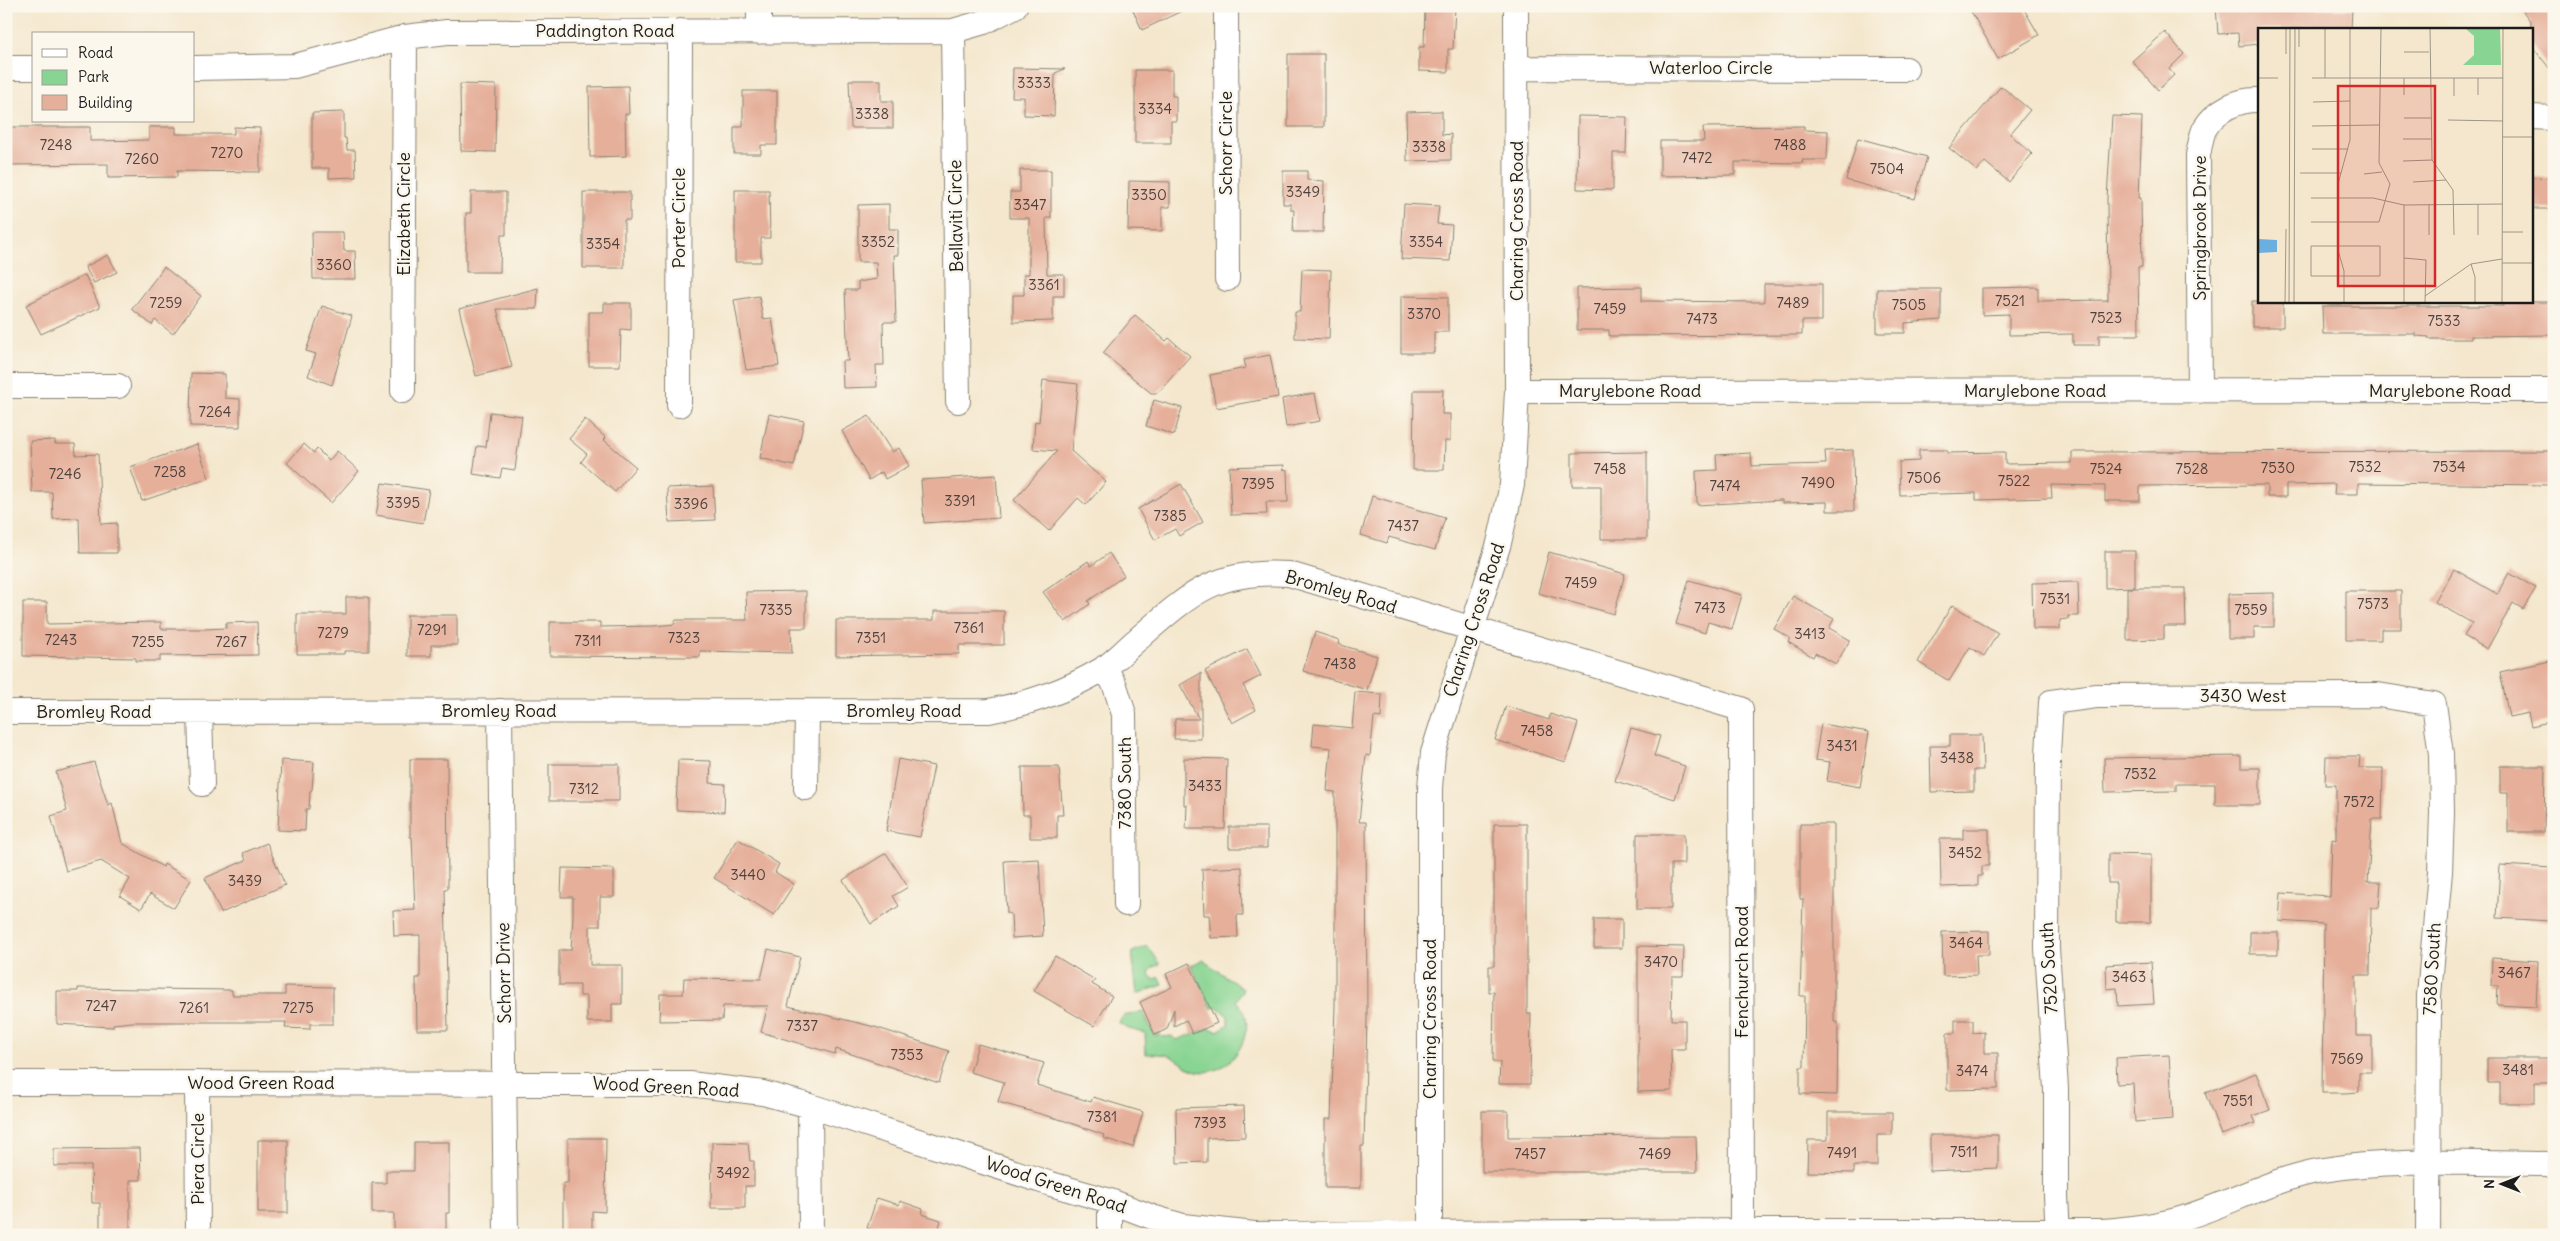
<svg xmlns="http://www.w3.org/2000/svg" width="2560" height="1241" viewBox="0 0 2560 1241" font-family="Delius,sans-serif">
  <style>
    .green { fill: #88d492; stroke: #527857 }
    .building { fill: #e5af9a }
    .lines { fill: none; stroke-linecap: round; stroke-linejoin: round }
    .street-casing { stroke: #888274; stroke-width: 26 }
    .street { stroke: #fff; stroke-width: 24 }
    .labels { text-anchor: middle; stroke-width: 5; stroke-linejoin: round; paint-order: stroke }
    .number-label { font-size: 15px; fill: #4e413c }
    .street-label { font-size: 18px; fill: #1c1c1c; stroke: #fbf7ec }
    .inset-road { fill: none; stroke: #9e9686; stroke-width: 1 }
    .view { fill: #d62828; fill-opacity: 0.15; stroke: #d62828; stroke-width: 2.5 }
    .inset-edge { fill: none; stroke: #1c1c1c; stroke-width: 2.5 }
  </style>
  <rect width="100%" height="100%" fill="#fbf7ec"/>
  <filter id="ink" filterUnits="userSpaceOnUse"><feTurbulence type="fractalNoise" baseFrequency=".02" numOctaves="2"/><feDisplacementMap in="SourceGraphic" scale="10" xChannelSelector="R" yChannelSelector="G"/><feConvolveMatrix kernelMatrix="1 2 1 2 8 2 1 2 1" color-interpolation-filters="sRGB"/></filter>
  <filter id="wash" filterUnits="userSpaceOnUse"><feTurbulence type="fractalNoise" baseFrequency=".0096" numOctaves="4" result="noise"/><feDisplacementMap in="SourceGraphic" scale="20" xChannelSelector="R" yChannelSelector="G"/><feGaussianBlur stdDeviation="1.12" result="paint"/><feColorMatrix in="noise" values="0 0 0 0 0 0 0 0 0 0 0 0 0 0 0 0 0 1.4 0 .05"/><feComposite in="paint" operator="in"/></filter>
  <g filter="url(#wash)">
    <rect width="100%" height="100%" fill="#f4e7cd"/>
    <path class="green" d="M1148,946L1160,964L1151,969L1149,974L1154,980L1159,977L1163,985L1137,994L1132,952Z
      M1203,960L1243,989L1236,1001C1246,1011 1249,1021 1245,1035C1240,1058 1215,1080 1191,1069C1184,1066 1179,1060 1172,1057C1165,1053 1153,1054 1146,1054L1145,1033L1129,1029L1119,1023L1123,1016L1143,1012L1155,1036L1160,1034L1162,1037L1172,1036L1176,1040L1210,1028L1217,1031L1228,1025V1016L1216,1006L1212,1009L1191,965Z"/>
    <g id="blocks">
      <path class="building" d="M1131,6H1192L1142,30Z
        M1425,6H1455L1453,49H1448V72L1419,71V47H1424Z
        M1968,6H2022L2039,35L1998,59Z
        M2216,6L2352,9L2351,29H2259V44L2239,46L2238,33L2218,34Z
        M2519,6H2554V74L2531,45V22Z
        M2165,32L2184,54L2169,69L2174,75L2158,90L2132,61Z
        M1288,54H1324V127H1288Z
        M1013,68L1065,69L1055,73L1054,116L1024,115V97H1012Z
        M1135,70H1172V96H1176V121H1171V143H1135Z
        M849,80H881V101H893V128H851Z
        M460,84L496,85L495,152L461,151Z
        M628,86L629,114H625L626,156L590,157L589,87Z
        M2001,86L2030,110L2010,134L2032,154L2009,182L1985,162L1977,171L1949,148Z
        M743,91H777V145H761V154H734V127H743Z
        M1442,111V135L1451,134V160L1407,161L1406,112Z
        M344,112V138H346L347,150H355L356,177L329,178V168H312V113Z
        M1578,116L1627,117L1626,153H1613V190L1577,189Z
        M2112,116L2142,117L2139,198H2141L2142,267H2138L2139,335H2099V345H2073V334L2009,335V314L1982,315V288L2038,287V301L2108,300L2107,199Z
        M1804,126V130L1828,131L1827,160H1802L1803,163L1735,162V175L1660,176V141H1704L1703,127Z
        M6,127H90V141L149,140V127H176V134H234V127L260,128V172L177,171V177L108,178V164L6,165Z
        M1858,138L1927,157L1915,199L1846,180Z
        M1020,170H1051V218H1046L1047,274H1064V296H1053V321L1013,322V295H1024V274H1029V218H1010V192H1020Z
        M1283,171H1307V180L1324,181L1323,232H1293L1294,210H1291V204H1283Z
        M2531,177L2554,178V209H2531Z
        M1129,181L1170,182V207H1162V231L1128,230Z
        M735,190H769L770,238H761V262H735Z
        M471,192H506V235H501L500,272H466V213H471Z
        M583,192H630V220H624V268H583Z
        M889,204V229H898V255H894L896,322H883L884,365H876L877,387L843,388L842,361H848L845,290H858V282L877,279L876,262H858V205Z
        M1404,204L1439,206L1437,224L1452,225L1450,261L1401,259Z
        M312,232H343L344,251H355L356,279H313Z
        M108,255L117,272L94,283L85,267Z
        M164,267L201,296L173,334L155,320L152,325L132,309Z
        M1302,269L1331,270L1329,339L1295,338V312H1300Z
        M85,275L100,307L41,334L26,305Z
        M1764,284H1822V321H1802V335L1609,336V330H1577V288L1642,287V301L1764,302Z
        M538,288L537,309H497L512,367L476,376L459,309Z
        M1877,289H1941V320L1905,323V333H1877Z
        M759,296L763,319L772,318L779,366L746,370L734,300Z
        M1401,296L1448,297V332H1434V353H1401Z
        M2252,301H2283V327H2252Z
        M2503,302H2554V335L2471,336V339H2429V337L2416,336V334H2323L2322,306H2503Z
        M604,303H631V330L621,329L620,366H589V312H604Z
        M322,306L352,316L332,385L308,376L316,354L306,351Z
        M1135,315L1166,341L1169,338L1190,356L1158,393H1151L1103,353Z
        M1270,355L1278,397L1216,408L1210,375L1246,368L1244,360Z
        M191,373L225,374V398L240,399V427L190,426Z
        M1043,380L1078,384L1071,451L1106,482L1086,505L1078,498L1049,531L1014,500L1057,451L1033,449L1035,421L1039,422Z
        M1414,390H1443L1442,414H1450V441H1445L1444,470H1413Z
        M1315,393L1320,421L1286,427L1282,399Z
        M1154,400L1182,408L1174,435L1146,426Z
        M490,412L522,416L515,470L502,468L500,478L473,474L477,446L486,447Z
        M769,414L804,421L794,466L760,458Z
        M869,416L892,452L899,448L909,466L885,479L882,472L869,480L842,431Z
        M585,419L606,438L604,440L636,467L615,492L581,462L587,454L569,439Z
        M55,440V444H75L76,455L98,454L101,524L117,523V553H80L79,518L53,519L52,492H32L30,441Z
        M197,444L209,478L142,501L130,467Z
        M304,444L314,453L317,449L329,461L337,451L359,471L331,503L287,463Z
        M1853,450L1854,511H1827V502L1782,503V500L1697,505L1696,471L1717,470L1716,455L1751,453L1752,466L1826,464L1825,451Z
        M1919,450H1947V453L2005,452V464L2072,463V452L2554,451V485L2358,483V494H2334L2335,484L2286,485V497H2267V485L2140,486V501H2105V486L2051,485L2052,498L1976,500V493L1900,495L1899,462L1919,461Z
        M1647,452V539H1601V486H1572V453Z
        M1284,465L1283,469L1287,470L1288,502H1266L1267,514L1231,515L1229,467Z
        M996,475L999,518L924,523L921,480Z
        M382,483L429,490L423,523L376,515Z
        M1181,484L1203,522L1179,536L1175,529L1155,540L1138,509Z
        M713,486L715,520L669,522L667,488Z
        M1372,496L1445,518L1435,550L1389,537L1387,543L1361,535Z
        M2105,551H2135V587L2105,588Z
        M1549,552L1625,574L1614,614L1538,593Z
        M1109,553L1124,576L1088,601L1090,604L1065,622L1043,592L1088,561L1091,566Z
        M2454,569L2497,594L2509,573L2536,588L2523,609L2513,603L2487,649L2464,636L2472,623L2435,602Z
        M1689,580L1742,595L1732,629L1708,622L1705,633L1676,624Z
        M2078,582L2079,616H2068V619L2060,620V629H2033L2032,583Z
        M2127,588H2185L2186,626H2164V639L2127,640Z
        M806,591V628H791L792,653L700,651V657H690L550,656V622H600V627L653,626L675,624V620H747L746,592Z
        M2346,591H2401V629H2381V640H2346Z
        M2274,593V627H2254V639H2228V594Z
        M1793,596L1834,619L1829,628L1850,640L1836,664L1815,653L1813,657L1788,642L1790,638L1774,629Z
        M346,597H369V651H344V654H297V614H346Z
        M23,602H47V624L161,622V629H205L226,628V623L257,622L258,655L160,656V661H136V658L23,656Z
        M1952,605L1998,633L1984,656L1970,647L1949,681L1918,662Z
        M934,611H1004V645H959V654L836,656V620H934Z
        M407,615H457V645H431V656H407Z
        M1315,632L1339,640L1338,644L1377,656L1367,690L1303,671Z
        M1247,649L1261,676L1243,685L1256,710L1232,723L1205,671Z
        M2550,661L2554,678V721L2531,726L2528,713L2509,717L2500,672Z
        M1201,673V739H1174L1175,719H1199L1180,685Z
        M1355,692L1382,694L1381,718L1374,717L1370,756L1366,755L1359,822H1366L1367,1018L1364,1146H1361V1188H1325V1119H1331L1335,1007V792L1327,791L1331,748L1312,746L1314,724L1352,728Z
        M1506,706L1549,720L1550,714L1578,723L1566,762L1495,740Z
        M1821,724L1869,732L1860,787L1827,781L1830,762L1815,760Z
        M1631,728L1660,736L1654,756L1685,766L1675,799L1615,781Z
        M1950,735H1982L1983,770H1974V791L1931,792L1930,746H1950Z
        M2241,756V768H2260V805H2215V784H2176V791L2105,792L2104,758Z
        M2326,756H2360L2359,768H2383L2382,819H2372L2368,882H2381L2379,908H2371L2370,975H2356V1036H2372V1072H2359V1092L2345,1093H2322L2324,924L2279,921L2281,893L2330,896L2332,839L2336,840V785H2325Z
        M1184,758L1227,759L1225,829H1186L1187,805H1184Z
        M410,759H447L448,889H445L448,1030H417L416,978H420V935L394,936L393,911L415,910L412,837H410Z
        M898,759L934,766L920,837L886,831Z
        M281,760L314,762L312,790L310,791L309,809H306L305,831L278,830Z
        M678,760L711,761L710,783L725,784L724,812L676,810Z
        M94,762L108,805L112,803L122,843L163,867L164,864L191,880L174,908L150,894L141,909L120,896L130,879L101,861L66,871L51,816L67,811L56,772Z
        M549,764H619V801H549Z
        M2500,766H2545L2544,832H2508V793H2500Z
        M1022,767H1059L1063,815H1057V838H1030V815H1023Z
        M1494,824H1527V1013H1531L1530,1084H1499L1500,1062H1493L1494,992H1489V966H1494Z
        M1800,824H1834V1022H1838L1837,1095L1800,1094V1067H1804L1805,996H1800L1803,899H1800Z
        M1229,827H1267V848H1229Z
        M1963,829H1989V866H1982V876H1978V886L1941,887L1940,839H1963Z
        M1637,834H1684V864H1671V909H1637Z
        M738,839L779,864L775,872L794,884L774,915L714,878Z
        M267,843L285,885L221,913L205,878L246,860L243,853Z
        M886,853L908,887L893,896L899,906L871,924L843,880Z
        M2108,854L2151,855V922H2116V883H2108Z
        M1039,859L1043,936L1012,938L1011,914L1007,913L1004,861Z
        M2500,865L2554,868L2551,921L2497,918Z
        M1242,867L1243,915H1237L1238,937L1211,938L1209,915H1204L1202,869Z
        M562,868L614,869V897H600V926H590V965H622V1004H612V1022H587V996H580V985H559V950H571L573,916V897H561Z
        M1594,919H1622V948H1594Z
        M1989,931V955H1976L1977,975L1943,976L1942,932Z
        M2250,932H2278V954H2250Z
        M1638,946L1684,947L1683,976H1672L1671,1020H1685V1049H1671L1672,1091L1638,1092Z
        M768,949L800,957L788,1006L875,1027L949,1051L939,1083L836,1049L835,1054L761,1032L768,1006H723L722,1020L659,1021L660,994H683L684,978L761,979Z
        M1055,956L1095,980L1092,984L1112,996L1094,1026L1034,991Z
        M2492,958L2538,961L2536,1007L2497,1005L2498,986H2491Z
        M2151,962L2154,1004L2118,1006L2117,988L2107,989L2106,965Z
        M1189,963L1217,1023L1192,1034L1186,1020L1174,1026V1009L1167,1029L1155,1035L1140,1002L1172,987L1166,974Z
        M285,986L333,987V1024H310V1029L285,1028L286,1022H132L113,1024V1027L57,1024V991H78V988L145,989L232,990V995H285Z
        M1955,1020H1973V1033L1984,1032V1053H1998V1089L1947,1090V1033H1955Z
        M978,1044L1044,1063L1037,1085L1091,1102L1093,1097L1143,1112L1133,1147L1103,1138L1104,1135L1062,1120L998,1102L1004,1082L970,1072Z
        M2169,1055L2173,1119L2135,1122L2133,1083L2117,1084L2116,1058Z
        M2487,1058H2550V1082H2535V1103H2500V1083H2487Z
        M2256,1073L2270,1110L2253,1116L2256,1123L2221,1135L2205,1093Z
        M1244,1106L1245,1137L1207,1138V1162L1177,1163L1176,1108Z
        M1482,1111H1508V1137L1696,1136L1697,1172H1482Z
        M1828,1112H1892V1135H1877V1166H1854V1173L1807,1172L1808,1140H1828Z
        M1930,1135H1998V1168L1930,1171Z
        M568,1138H606L605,1212L592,1211V1235H563V1183H568Z
        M258,1140H288V1213H258Z
        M414,1142H449V1213H446V1235H394V1213H372V1183H386V1171H414Z
        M712,1142L748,1143L750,1161H754V1186H745V1208H711Z
        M140,1148L141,1180H130V1235H100V1203H92L91,1166H54V1149Z
        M877,1198L899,1205L900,1201L923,1209L922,1214L941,1220L937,1235H887L867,1228Z"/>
    </g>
  </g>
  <g filter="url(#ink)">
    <use href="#blocks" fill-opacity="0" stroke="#888274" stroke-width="1"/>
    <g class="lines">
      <defs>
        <path id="street" d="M759,6V32
          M1226,6L1227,279
          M953,31L958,401
          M6,68H34
          M194,68L295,66L405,37L447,32L953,31L984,22L1015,6
          M1516,68L1906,69
          M2531,117L2554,118
          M6,386H118
          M403,391L405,37
          M1517,391L2554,390
          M2200,391L2198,155C2200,147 2201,135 2205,128C2216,110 2238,99 2259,100
          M679,405L680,31
          M1105,667L1115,686L1124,714L1126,904
          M500,711L506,1235
          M6,712L989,711C1031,703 1066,691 1103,669C1115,661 1126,649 1138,639C1191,593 1216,569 1289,574L1741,709L1742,1235
          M200,712L202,784
          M806,788L807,712
          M6,1083L690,1084L763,1093L810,1106L1051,1184L1110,1201L1152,1217L1183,1226L1254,1234L1742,1231H2102C2128,1229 2154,1226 2180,1219C2228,1205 2273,1178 2323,1170C2397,1158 2479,1164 2554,1164
          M197,1083L198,1235
          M810,1106L811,1235
          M1110,1201V1235
          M1430,1235V788L1433,753L1499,543L1512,485L1517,391L1516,6
          M2058,1235L2056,1196V1089L2047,948L2048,754L2051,702L2096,696L2378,695L2434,704L2441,754L2442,813L2440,872L2429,995L2428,1235"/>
      </defs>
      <use href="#street" class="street-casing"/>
      <use href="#street" class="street"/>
    </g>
  </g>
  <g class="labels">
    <g class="number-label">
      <text x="1034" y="88">3333</text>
      <text x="1155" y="114">3334</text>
      <text x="872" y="119">3338</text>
      <text x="56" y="150">7248</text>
      <text x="1790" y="150">7488</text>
      <text x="1429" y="152">3338</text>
      <text x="227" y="158">7270</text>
      <text x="1697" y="163">7472</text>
      <text x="142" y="164">7260</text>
      <text x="1887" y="174">7504</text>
      <text x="1303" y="197">3349</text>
      <text x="1149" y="200">3350</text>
      <text x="1030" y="210">3347</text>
      <text x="878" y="247">3352</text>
      <text x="1426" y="247">3354</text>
      <text x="603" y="249">3354</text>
      <text x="334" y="270">3360</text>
      <text x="1044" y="290">3361</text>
      <text x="2010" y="306">7521</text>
      <text x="166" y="308">7259</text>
      <text x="1793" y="308">7489</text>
      <text x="1909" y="310">7505</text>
      <text x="1610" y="314">7459</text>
      <text x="1424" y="319">3370</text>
      <text x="2106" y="323">7523</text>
      <text x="1702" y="324">7473</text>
      <text x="2444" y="326">7533</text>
      <text x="215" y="417">7264</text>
      <text x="2365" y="472">7532</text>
      <text x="2449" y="472">7534</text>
      <text x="2278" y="473">7530</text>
      <text x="1610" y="474">7458</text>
      <text x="2106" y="474">7524</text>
      <text x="2192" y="474">7528</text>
      <text x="170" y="477">7258</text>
      <text x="65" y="479">7246</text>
      <text x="1924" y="483">7506</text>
      <text x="2014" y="486">7522</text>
      <text x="1818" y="488">7490</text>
      <text x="1258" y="489">7395</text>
      <text x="1725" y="491">7474</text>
      <text x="960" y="506">3391</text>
      <text x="403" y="508">3395</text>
      <text x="691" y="509">3396</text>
      <text x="1170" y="521">7385</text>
      <text x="1403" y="531">7437</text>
      <text x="1581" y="588">7459</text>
      <text x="2055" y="604">7531</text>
      <text x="2373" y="609">7573</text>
      <text x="1710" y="613">7473</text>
      <text x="776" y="615">7335</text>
      <text x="2251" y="615">7559</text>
      <text x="969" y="633">7361</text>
      <text x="432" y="635">7291</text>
      <text x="333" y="638">7279</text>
      <text x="1810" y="639">3413</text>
      <text x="684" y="643">7323</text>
      <text x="871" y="643">7351</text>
      <text x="61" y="645">7243</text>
      <text x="588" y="646">7311</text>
      <text x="148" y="647">7255</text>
      <text x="231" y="647">7267</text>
      <text x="1340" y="669">7438</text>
      <text x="1537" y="736">7458</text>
      <text x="1842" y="751">3431</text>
      <text x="1957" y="763">3438</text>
      <text x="2140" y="779">7532</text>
      <text x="1205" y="791">3433</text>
      <text x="584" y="794">7312</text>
      <text x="2359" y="807">7572</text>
      <text x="1965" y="858">3452</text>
      <text x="748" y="880">3440</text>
      <text x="245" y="886">3439</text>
      <text x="1966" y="948">3464</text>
      <text x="1661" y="967">3470</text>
      <text x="2514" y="978">3467</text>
      <text x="2129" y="982">3463</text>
      <text x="101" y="1011">7247</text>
      <text x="194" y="1013">7261</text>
      <text x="298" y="1013">7275</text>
      <text x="802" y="1031">7337</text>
      <text x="907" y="1060">7353</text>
      <text x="2347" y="1064">7569</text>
      <text x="2518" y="1075">3481</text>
      <text x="1972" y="1076">3474</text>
      <text x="2238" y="1106">7551</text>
      <text x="1102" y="1122">7381</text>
      <text x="1210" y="1128">7393</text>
      <text x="1964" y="1157">7511</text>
      <text x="1842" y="1158">7491</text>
      <text x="1530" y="1159">7457</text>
      <text x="1655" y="1159">7469</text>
      <text x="733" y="1178">3492</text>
    </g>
    <g class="street-label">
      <text x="605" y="37">Paddington Road</text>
      <text x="1711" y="74">Waterloo Circle</text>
      <text transform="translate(1226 143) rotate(-90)" y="6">Schorr Circle</text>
      <text transform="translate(404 214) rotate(-90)" y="6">Elizabeth Circle</text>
      <text transform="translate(956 216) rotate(-91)" y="6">Bellaviti Circle</text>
      <text transform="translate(679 218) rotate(-90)" y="6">Porter Circle</text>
      <text transform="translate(1517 221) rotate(-90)" y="6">Charing Cross Road</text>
      <text transform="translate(2200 228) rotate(-90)" y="6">Springbrook Drive</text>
      <text x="1630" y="397">Marylebone Road</text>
      <text x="2035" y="397">Marylebone Road</text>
      <text x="2440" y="397">Marylebone Road</text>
      <text transform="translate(1341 592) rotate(16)" y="6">Bromley Road</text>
      <text transform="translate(1474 620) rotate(-72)" y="6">Charing Cross Road</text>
      <text x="2243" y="702">3430 West</text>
      <text x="499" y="717">Bromley Road</text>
      <text x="904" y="717">Bromley Road</text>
      <text x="94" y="718">Bromley Road</text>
      <text transform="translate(1125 783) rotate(-90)" y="6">7380 South</text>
      <text transform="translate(2049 968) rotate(-93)" y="6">7520 South</text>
      <text transform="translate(2432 969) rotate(-87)" y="6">7580 South</text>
      <text transform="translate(1742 972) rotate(-90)" y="6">Fenchurch Road</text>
      <text transform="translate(504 973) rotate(-91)" y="6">Schorr Drive</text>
      <text transform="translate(1430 1019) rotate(-90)" y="6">Charing Cross Road</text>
      <text x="261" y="1089">Wood Green Road</text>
      <text transform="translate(666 1087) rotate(3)" y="6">Wood Green Road</text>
      <text transform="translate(198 1159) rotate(-90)" y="6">Piera Circle</text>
      <text transform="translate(1056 1185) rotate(18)" y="6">Wood Green Road</text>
    </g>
  </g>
  <g transform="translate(2258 28)">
    <rect width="275" height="275" fill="#f4e7cd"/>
    <path d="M207,0H242L243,37H205L216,27V8Z" fill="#88d492"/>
    <path d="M0,211L19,212V224L0,225Z" fill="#6baee0"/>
    <path class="inset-road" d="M28,0V26M172,0L174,132L195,162L196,207M41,19V0M146,24H171M0,50H20M54,50H245M67,50V0M146,50V67M220,67V50M196,68V50M55,74L92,73M146,90H174M190,92L245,93M54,98L121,97M245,109H275M145,111H174M54,121H90M145,133L174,132M42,145H83M106,146L124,144M155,154L188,152M53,170H115L146,177L245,176M220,176V207M53,194H121L132,156L121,135L123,0M244,204H265M171,207V176M53,218H122V248H53ZM146,230L168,232L167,275M244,235H275M213,236L217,249V275M167,268L213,236L244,231M27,275L28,201M31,275L32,0M36,275L37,0M86,275V243L80,222V156L92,112V0M146,275V177M244,275L245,0"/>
    <path class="view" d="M80,58H177V258H80Z"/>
    <rect width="275" height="275" class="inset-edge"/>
  </g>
  <rect width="2560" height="1241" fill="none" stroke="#fbf7ec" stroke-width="25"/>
  <rect x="32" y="32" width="162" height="90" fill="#fbf7ec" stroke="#a29f99"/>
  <rect x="42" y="49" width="25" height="8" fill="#ffffff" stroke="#a29f99"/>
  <text x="78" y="58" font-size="15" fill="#1c1c1c">Road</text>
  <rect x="42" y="70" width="25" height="15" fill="#88d492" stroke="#a29f99"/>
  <text x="78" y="82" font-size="15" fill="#1c1c1c">Park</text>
  <rect x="42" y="95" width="25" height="15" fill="#e5af9a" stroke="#a29f99"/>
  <text x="78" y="108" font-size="15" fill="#1c1c1c">Building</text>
  <g transform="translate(2502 1184) rotate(270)" stroke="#fbf7ec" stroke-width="4" paint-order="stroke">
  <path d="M0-4L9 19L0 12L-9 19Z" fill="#1c1c1c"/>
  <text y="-8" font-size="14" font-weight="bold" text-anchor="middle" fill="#1c1c1c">N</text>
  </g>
</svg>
